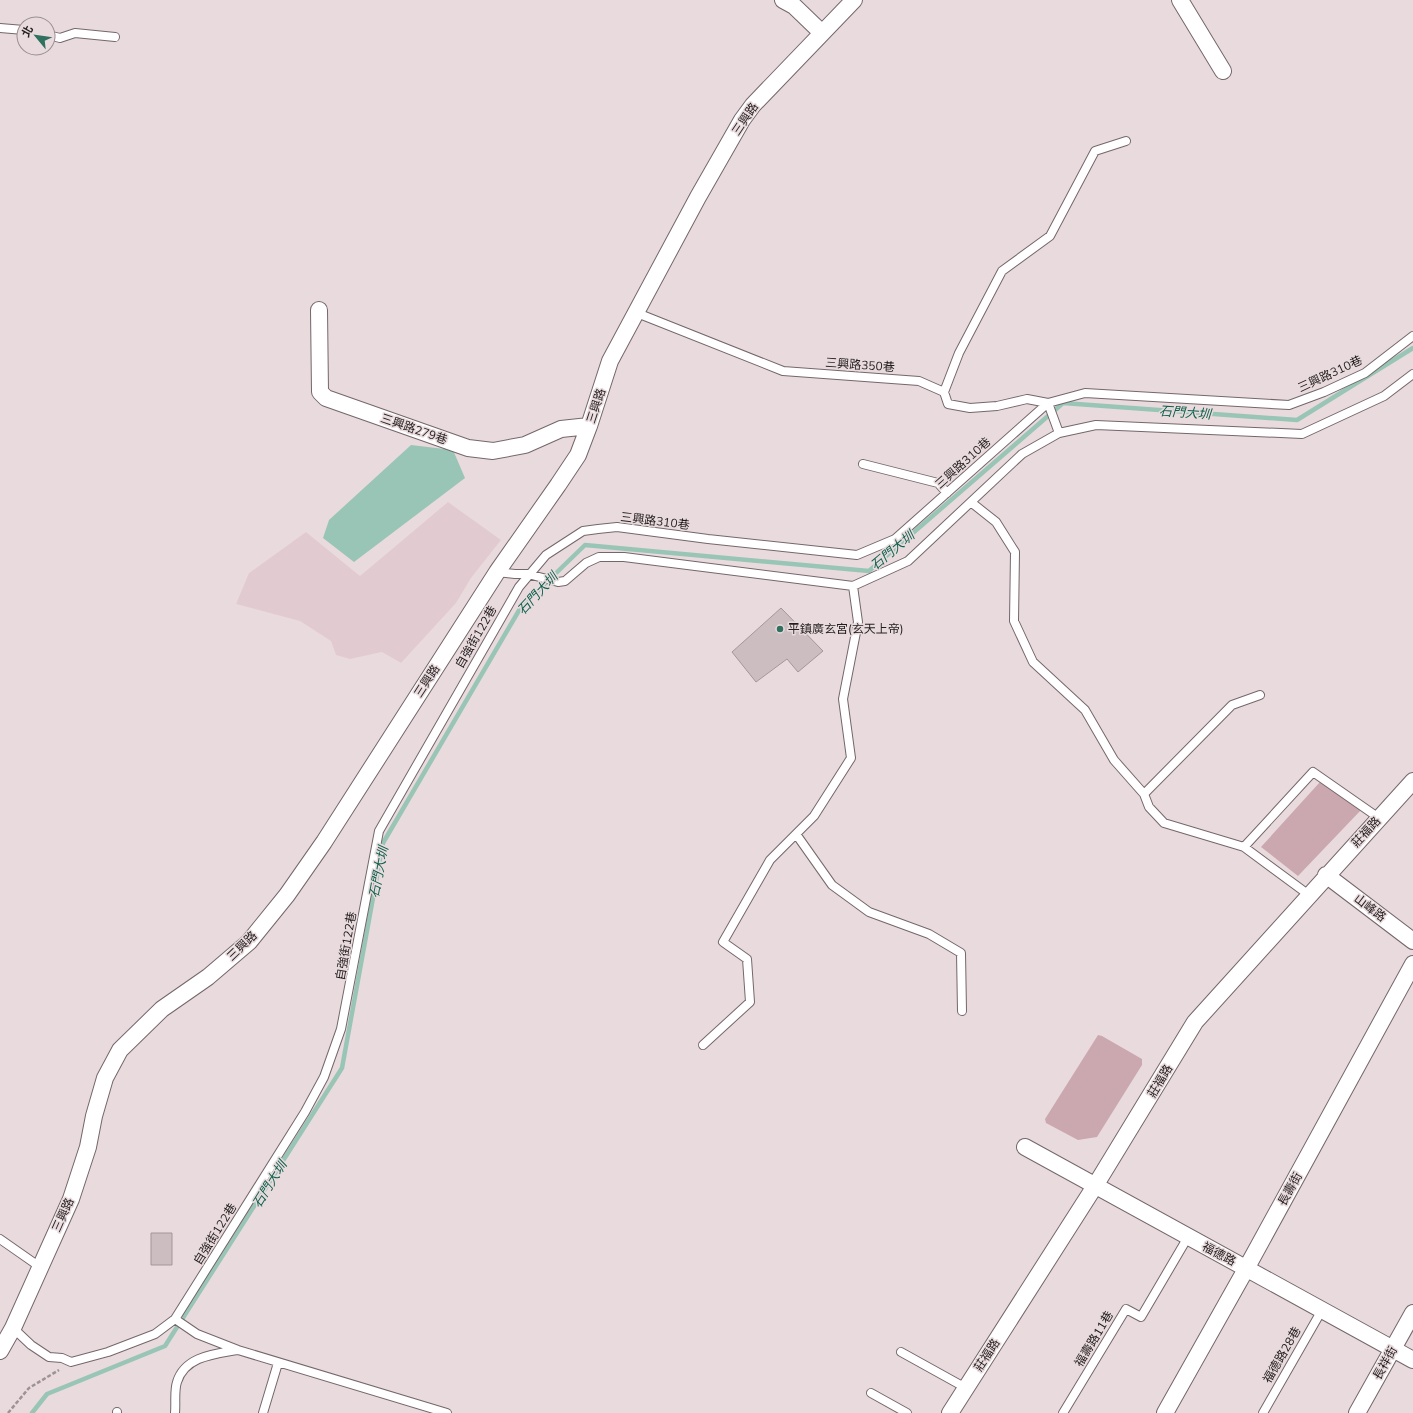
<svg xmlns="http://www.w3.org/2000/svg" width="1413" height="1413" viewBox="0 0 1413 1413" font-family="'Nunito Sans','Noto Sans TC',sans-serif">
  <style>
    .built { fill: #e2cbd0 }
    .green { fill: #cba8af }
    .water { fill: #99c5b6 }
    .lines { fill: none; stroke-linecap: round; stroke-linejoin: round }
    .stream { stroke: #99c5b6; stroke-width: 4.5 }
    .building { fill: #cbbdc0; stroke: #a49799 }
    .service-casing { stroke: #74676a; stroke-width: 10 }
    .minor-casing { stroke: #74676a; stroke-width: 18 }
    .path { stroke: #9d9294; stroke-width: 2.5; stroke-dasharray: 4 2; stroke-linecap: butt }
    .service { stroke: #fff; stroke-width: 8 }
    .minor { stroke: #fff; stroke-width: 16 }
    .poi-dot { fill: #30705e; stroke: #e9dbdd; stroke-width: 1.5 }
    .labels { text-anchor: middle; stroke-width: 3; stroke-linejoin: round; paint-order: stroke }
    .street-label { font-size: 12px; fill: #221d1e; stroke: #e9dbdd }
    .poi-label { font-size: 12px; fill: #221d1e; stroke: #e9dbdd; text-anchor: start }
    .water-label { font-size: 13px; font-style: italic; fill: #10624f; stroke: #e9dbdd }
  </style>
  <rect width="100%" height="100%" fill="#e9dbdd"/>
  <path class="built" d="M448,502L501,540L471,578L456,603L401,663L382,652L350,659L336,655L331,641L300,621L236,604L249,573L306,532L360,576Z"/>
  <path class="green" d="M1320,782L1361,810L1298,876L1261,847Z
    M1098,1035L1102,1036L1142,1059V1065L1097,1137L1078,1140L1046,1123L1045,1119Z"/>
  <path class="water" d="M411,445L453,450L465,478L354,562L323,538L329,520Z"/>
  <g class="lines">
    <path class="stream" d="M32,1413L47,1394L165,1346L342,1068L383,843L521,607L585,545L869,571L1063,403L1297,420L1413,348"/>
  </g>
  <path class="building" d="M781,608L823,651L798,672L787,659L756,682L732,652Z
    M151,1233H172V1265H151Z"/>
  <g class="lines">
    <defs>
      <path id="service" d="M0,28L24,30
        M48,35L60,38L75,33L115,37
        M637,313L783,371L919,381L944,392L948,404L970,408L997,406L1027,399L1048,403L1059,433
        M944,392L959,353L1002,271L1050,236L1095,151L1126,141
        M863,464L938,483L947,493
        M972,503L996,522L1015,552L1014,621L1033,662L1085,710L1114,760L1144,794L1149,807L1164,823L1244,847L1309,895
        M497,572L515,574H528L558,582L565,581L586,563L599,557H624L853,586L908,561L1022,454L1059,433L1096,425L1302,434L1384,396L1413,374
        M1144,794L1232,705L1260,695
        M796,834L832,885L869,912L929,934L961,953L962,1011
        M1244,847L1313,772L1379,818
        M703,1045L750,1002L747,959L723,942L770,860L814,816L851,758L843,699L858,622L853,586
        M0,1239L40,1267
        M175,1319L197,1334L238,1350L447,1413
        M13,1328L31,1345L49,1357L62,1358L71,1362L108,1352L155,1334L175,1319L305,1112L324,1077L341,1029L379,831L519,587L546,555L583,531L598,529L617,527L708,539L857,555L895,539L1048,403L1085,393L1289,405L1324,392L1365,373L1413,336
        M901,1352L966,1388
        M871,1393L907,1413
        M117,1413V1412
        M175,1413C176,1403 174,1391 177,1382C185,1356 215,1354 237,1350
        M263,1413L278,1363
        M1063,1413L1126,1309L1141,1317L1188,1237
        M1263,1413L1322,1310"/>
      <path id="minor" d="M783,0L794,6L822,33
        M1180,0L1223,71
        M319,310L320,392L326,398L468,448L493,451L525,445L561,429L589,426
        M1326,875L1413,941
        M1025,1147L1413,1360
        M0,1351L13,1328L71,1199L88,1147L94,1116L105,1078L120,1050L162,1009L208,977L249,942L287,895L324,842L497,572L558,485L578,455L589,426L610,361L698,197L742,120L753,105L854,0
        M950,1413L1095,1186L1195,1022L1413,781
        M1165,1413L1246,1269L1413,964
        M1357,1413L1413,1313"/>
    </defs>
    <use href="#service" class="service-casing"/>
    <use href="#minor" class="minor-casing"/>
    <path class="path" d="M8,1413L29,1388L59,1370"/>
    <use href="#service" class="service"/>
    <use href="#minor" class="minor"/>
  </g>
  <circle class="poi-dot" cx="780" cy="629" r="4"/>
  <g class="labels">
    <g class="street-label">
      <text transform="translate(745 119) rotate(-56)" y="4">三興路</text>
      <text transform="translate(860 365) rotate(4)" y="4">三興路350巷</text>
      <text transform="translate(1330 374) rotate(-25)" y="4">三興路310巷</text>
      <text transform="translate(596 406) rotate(-72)" y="4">三興路</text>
      <text transform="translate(414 429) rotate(19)" y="4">三興路279巷</text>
      <text transform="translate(963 463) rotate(-42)" y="4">三興路310巷</text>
      <text transform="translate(655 521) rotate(7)" y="4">三興路310巷</text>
      <text transform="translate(476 637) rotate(-60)" y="4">自強街122巷</text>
      <text transform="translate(427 681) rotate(-57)" y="4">三興路</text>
      <text transform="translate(1366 832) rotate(-47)" y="4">莊福路</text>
      <text transform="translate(1370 908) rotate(37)" y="4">山峰路</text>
      <text transform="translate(242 946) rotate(-44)" y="4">三興路</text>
      <text transform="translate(346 946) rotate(-80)" y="4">自強街122巷</text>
      <text transform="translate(1160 1081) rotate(-59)" y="4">莊福路</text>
      <text transform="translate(1290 1189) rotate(-61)" y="4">長壽街</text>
      <text transform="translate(63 1215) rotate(-66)" y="4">三興路</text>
      <text transform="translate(215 1234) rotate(-58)" y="4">自強街122巷</text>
      <text transform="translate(1219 1254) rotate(28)" y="4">福德路</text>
      <text transform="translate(1094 1339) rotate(-59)" y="4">福壽路11巷</text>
      <text transform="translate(987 1355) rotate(-57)" y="4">莊福路</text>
      <text transform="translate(1282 1355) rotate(-60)" y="4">福德路28巷</text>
      <text transform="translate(1385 1363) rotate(-61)" y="4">長祥街</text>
    </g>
    <g class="poi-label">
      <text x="788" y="633">平鎮廣玄宮(玄天上帝)</text>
    </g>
    <g class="water-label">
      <text transform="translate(1185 412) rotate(4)" y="5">石門大圳</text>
      <text transform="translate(892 550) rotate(-40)" y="5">石門大圳</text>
      <text transform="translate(537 593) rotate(-47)" y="5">石門大圳</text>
      <text transform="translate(378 872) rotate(-79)" y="5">石門大圳</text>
      <text transform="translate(269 1184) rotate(-58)" y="5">石門大圳</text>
    </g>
  </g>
  <g transform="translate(36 36) rotate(299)"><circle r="19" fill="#e9dbdd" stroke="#998f91"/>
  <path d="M0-3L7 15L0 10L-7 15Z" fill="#30705e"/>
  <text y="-6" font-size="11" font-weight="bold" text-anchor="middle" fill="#221d1e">北</text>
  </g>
</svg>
